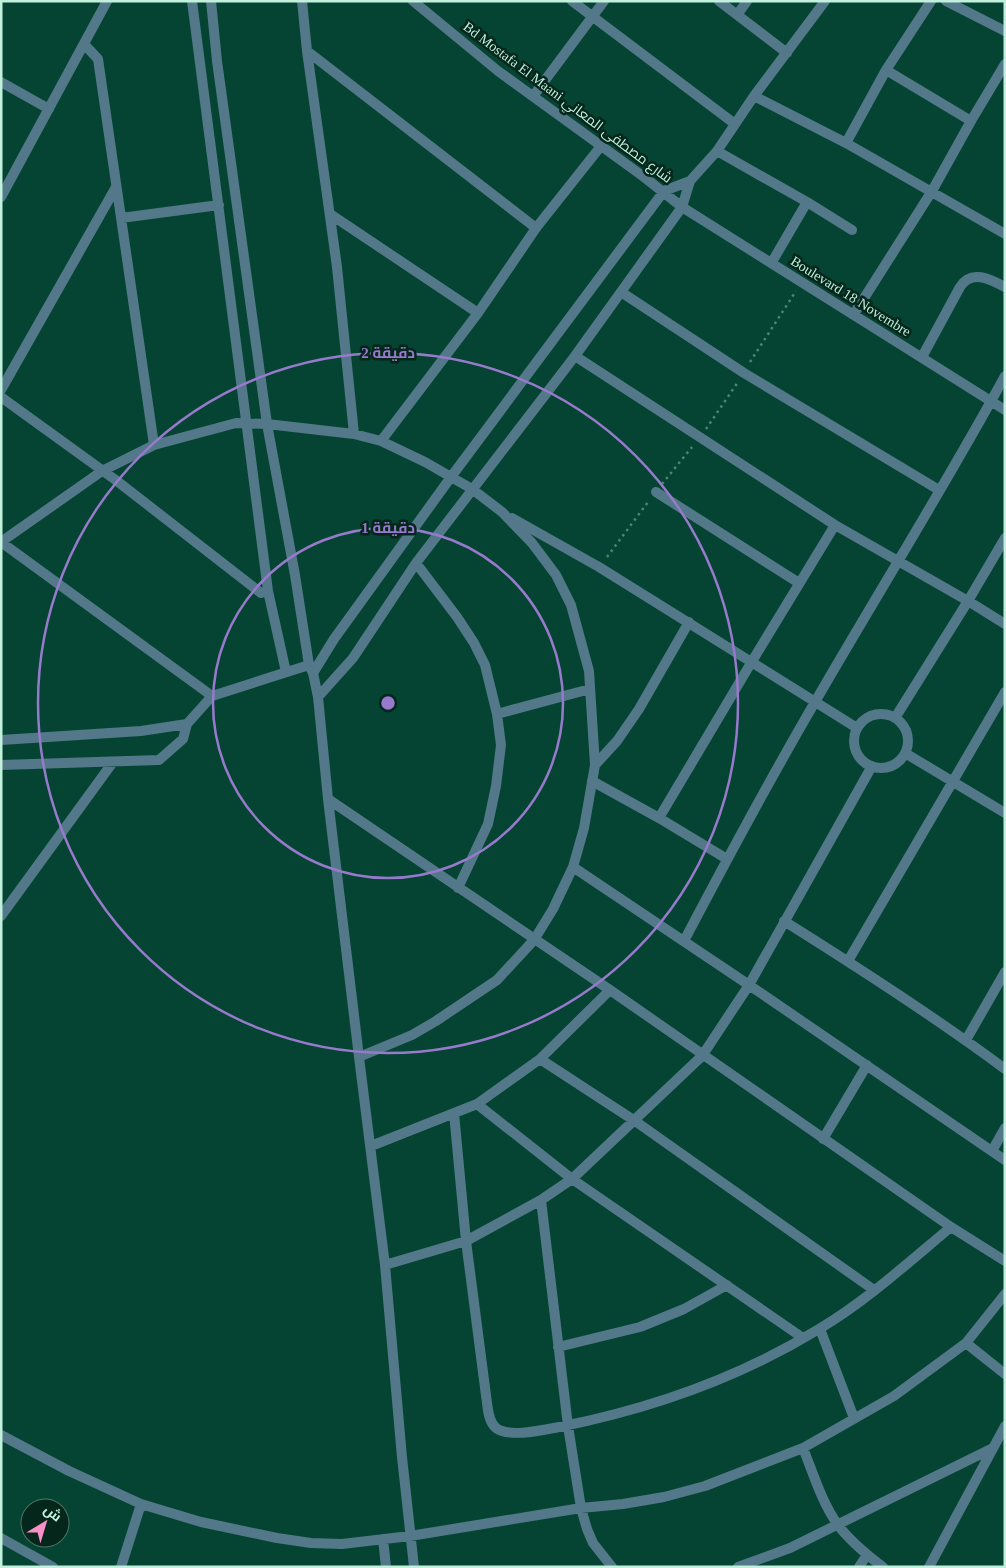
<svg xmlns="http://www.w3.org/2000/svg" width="1006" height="1568" viewBox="0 0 1006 1568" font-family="'Times New Roman',Cairo,serif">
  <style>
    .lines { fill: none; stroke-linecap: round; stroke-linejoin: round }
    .path { stroke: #4c8573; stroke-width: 2.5; stroke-dasharray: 2.5 4; stroke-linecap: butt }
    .minor { stroke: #527889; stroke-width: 10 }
    .ring { fill: none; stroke: #977acb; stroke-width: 2.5 }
    .labels { text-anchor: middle; stroke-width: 5; stroke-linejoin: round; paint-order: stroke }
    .street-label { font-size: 14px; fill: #c1f0dc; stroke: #04261b }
    .centre { fill: #977acb; stroke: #04261b; stroke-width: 2.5 }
    .ring-label { font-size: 15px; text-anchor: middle; font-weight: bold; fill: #977acb; stroke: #04261b; stroke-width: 5; stroke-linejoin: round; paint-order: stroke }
  </style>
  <rect width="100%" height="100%" fill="#054332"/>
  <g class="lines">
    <path class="path" d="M750,362L796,291
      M706,429L738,382
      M662,484L692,447
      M607,557L648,502"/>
    <path class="minor" d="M192,1L268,591L286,672
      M211,1L217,61L267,424L295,575L309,665L313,673L318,697L328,799L359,1057L385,1265L402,1457L414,1567
      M302,1L307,51L337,267L354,434
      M413,1L498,71L644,177L682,207L1005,410
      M572,1L735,124
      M719,1L787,53
      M946,1L1005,31
      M737,15L747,1
      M84,44L98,59L154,445L236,423L267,424L354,434L381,441L425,462L472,489L502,512L532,543L556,575L571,605L589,671L595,765L584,828L573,867L553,909L534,940L497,980L436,1021L412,1035L359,1057
      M307,51L536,228
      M886,70L971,121
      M1,82L49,109
      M534,95L604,1
      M754,96L846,143L1005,234
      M846,143L886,70L931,1
      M717,151L807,202L852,230
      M1,197L107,1
      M330,214L478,313
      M121,218L219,205
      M772,262L807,202
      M621,292L744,373L939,490
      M854,314L932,191L971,121L1005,64
      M575,356L835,525L968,601L1005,624
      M922,357L960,287C971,269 990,279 1005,287
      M1,390L116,187
      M1,397L117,481L261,593L268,591
      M381,441L478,313L536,228L601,146
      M656,492L799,583
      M512,518L599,567L857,728
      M1,542L212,696L309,665
      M1,542L102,471L154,445
      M416,563L457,617L474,643L485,665L497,714L501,745L496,786L488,824L458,888
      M313,673L334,639L451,477L664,191L690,181
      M318,697L353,658L416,563L575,356L682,207L690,181L717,151L754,96L825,1
      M497,714L590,689
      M854 741a27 27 0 1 1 54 0a27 27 0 1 1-54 0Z
      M895,718L968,601L1005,538
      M1,740L141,731L187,724
      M905,753L1005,813
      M1,765L159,760L183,739L187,724L212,696
      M595,765L617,741L639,709L689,622
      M592,781L659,818L727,859
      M328,799L610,990L951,1227L1005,1261
      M659,818L751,663L835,525
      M573,867L749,985L1005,1160
      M1,916L113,762
      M784,921C859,968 934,1016 1005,1069
      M684,941C726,861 769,781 815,702C878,593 945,486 1005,376
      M848,961L1005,692
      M966,1040L1005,972
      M540,1059L635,1121L874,1290
      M477,1104L572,1179L803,1338
      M454,1113L466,1241L487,1403C488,1411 489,1422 496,1428C509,1438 543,1430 559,1427C650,1409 739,1378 819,1329C865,1302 910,1261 951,1227
      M823,1139L867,1065
      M371,1146L477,1104L540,1059L610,990
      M992,1151L1005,1128
      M541,1200L568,1426L581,1508L587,1529L593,1543L612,1567
      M385,1265L466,1241L541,1200L572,1179L702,1056L749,985L872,766
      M820,1329L854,1418
      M966,1343L1005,1374
      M558,1347L640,1327L684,1309L727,1285
      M1,1435L69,1471L141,1504L201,1522L277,1538L311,1543L342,1544L410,1536L581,1508L623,1504L664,1497L705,1486L803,1448L894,1396L966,1343L1005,1294
      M803,1448C813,1473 822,1503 838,1525C850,1541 867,1555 883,1567
      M1,1538L53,1567
      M383,1539L386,1567
      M121,1567L141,1504
      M738,1567L790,1548L993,1448
      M859,1567L867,1555
      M929,1567L1005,1426"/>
  </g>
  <g class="ring">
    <circle cx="388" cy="703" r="175"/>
    <circle cx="388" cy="703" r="350"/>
  </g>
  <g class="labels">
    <g class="street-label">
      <text transform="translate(568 102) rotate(37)" y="5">Bd Mostafa El Maani شارع مصطفى المعاني</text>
      <text transform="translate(851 296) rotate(32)" y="5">Boulevard 18 Novembre</text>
    </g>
  </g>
  <circle cx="388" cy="703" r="8" class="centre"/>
  <g class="ring-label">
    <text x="388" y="358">2 دقيقة</text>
    <text x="388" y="533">1 دقيقة</text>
  </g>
  <rect width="1006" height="1568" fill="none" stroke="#c1f0dc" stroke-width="5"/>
  <g transform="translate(45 1523) rotate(38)"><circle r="24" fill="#04261b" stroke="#507768"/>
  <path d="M0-4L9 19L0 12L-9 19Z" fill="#fa8fc7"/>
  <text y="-8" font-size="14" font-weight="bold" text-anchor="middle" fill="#c1f0dc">ش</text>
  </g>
</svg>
